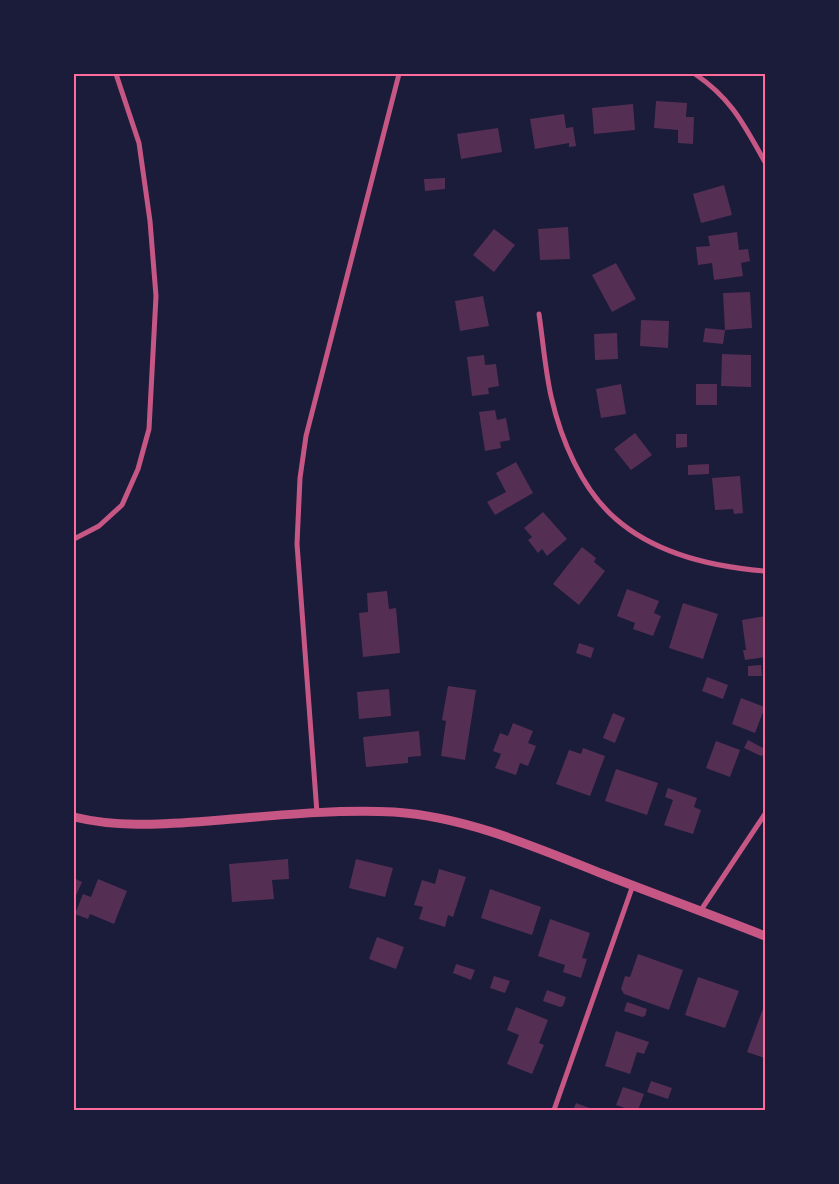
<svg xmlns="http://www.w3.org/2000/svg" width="839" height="1184" viewBox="0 0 839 1184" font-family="Mulish,sans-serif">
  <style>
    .building { fill: #542f53 }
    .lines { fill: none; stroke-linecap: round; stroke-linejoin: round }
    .minor { stroke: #c65784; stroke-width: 5 }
    .tertiary { stroke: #c65784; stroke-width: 9 }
    .neatline { fill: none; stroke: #ff6b9d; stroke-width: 2 }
  </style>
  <rect width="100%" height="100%" fill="#1b1b3a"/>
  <path class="building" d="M656,101L687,103L686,117H694L693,144L678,143V130L654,128Z
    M633,104L635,130L594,134L592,108Z
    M564,114L566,128L573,127L576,146L569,147V143L535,149L530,119Z
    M498,128L502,152L461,159L457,134Z
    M445,178V189L425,191L424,179Z
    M724,185L732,215L701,223L693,194Z
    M568,227L570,259L540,260L538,229Z
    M494,229L515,245L494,272L473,255Z
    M737,232L739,250L748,249L750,261L741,263L743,276L714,280L712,263L698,265L696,247L710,246L708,236Z
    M616,263L636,299L612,312L592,275Z
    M750,292L752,328L725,330L723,293Z
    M483,296L489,326L460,331L455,301Z
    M641,320L669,321L668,348L640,346Z
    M705,328L725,330L723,344L703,342Z
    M617,333L618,359L595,360L594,334Z
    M722,354L751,355V387L721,386Z
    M484,355L485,365L496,364L499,386L488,388L489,394L472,396L467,357Z
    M621,384L626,414L601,418L596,389Z
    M696,384H717V405H696Z
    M495,410L497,420L506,418L510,440L500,442L501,448L485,451L479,412Z
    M635,433L652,455L631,470L614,449Z
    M676,434H687V447L676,448Z
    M516,462L533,493L495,515L487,502L506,492L496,473Z
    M709,464V474L688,475V465Z
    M740,476L743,513L734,514L733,509L715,510L712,478Z
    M543,512L567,539L547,556L542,549L538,553L528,540L532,537L524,528Z
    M582,547L596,558L594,562L605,571L579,605L553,584Z
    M627,589L659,601L654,613L661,616L653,636L633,629L635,623L617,616Z
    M387,591L389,609L396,608L400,653L363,657L359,613L368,612L367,593Z
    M683,603L718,614L703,659L669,648Z
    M765,616V657L745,660L743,650H746L742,620Z
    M579,643L594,648L591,658L576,653Z
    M761,665L762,676H748V666Z
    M707,677L728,685L723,699L702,691Z
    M448,686L476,690L465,760L441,756L446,721L442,720Z
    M389,689L391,716L359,719L357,692Z
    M741,698L765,707L755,733L732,724Z
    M613,713L625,718L615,743L603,738Z
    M513,723L533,731L528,743L536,746L528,766L520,763L516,775L495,768L501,754L493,751L500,733L508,736Z
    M419,731L421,756L408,757V763L366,767L363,737Z
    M748,740L765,749L763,755L761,756L744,748Z
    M716,741L740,750L730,777L706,768Z
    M583,748L605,756L590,796L556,784L569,750L581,754Z
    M616,769L658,783L647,815L605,801Z
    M668,788L697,798L694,807L701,810L693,834L664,825L673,800L665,797Z
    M288,859L289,879L272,880L274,899L232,902L229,864Z
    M356,859L393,868L385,897L349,888Z
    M439,869L466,877L453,917L448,915L445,927L419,919L423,907L414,905L422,880L435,884Z
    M74,878L82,882L74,900Z
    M98,879L127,891L114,924L90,914L88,919L75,914L83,894L91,897Z
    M490,889L541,907L532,935L481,918Z
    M550,919L590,933L582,958L587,959L581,978L563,972L565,965L538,956Z
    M377,937L404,947L396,969L369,959Z
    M638,954L683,970L669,1010L624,994L621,989L625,976L630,977Z
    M456,964L475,970L471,980L453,973Z
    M494,976L510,981L505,993L490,988Z
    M698,977L739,991L725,1028L685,1015Z
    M547,990L566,997L563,1006L560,1007L543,1001Z
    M627,1002L647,1009L645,1016L642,1017L624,1011Z
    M765,1003V1058L747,1052Z
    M516,1007L548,1020L539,1043L544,1045L532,1074L507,1064L519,1035L507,1030Z
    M616,1031L649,1042L644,1054L637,1052L630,1074L605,1066Z
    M651,1081L672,1088L668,1099L647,1092Z
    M623,1087L644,1094L638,1110H631L616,1105Z
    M576,1103L595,1110H573Z"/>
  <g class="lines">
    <path class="minor" d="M695,74C732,99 744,125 765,162
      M539,314C543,341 545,369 551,396C561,440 582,490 616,519C656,554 714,567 765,571
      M74,539L99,526L122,505L138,469L149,429L156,296L150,221L139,143L116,74
      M317,813L297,544L300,478L306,436L399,74
      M701,910L765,814
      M554,1110L633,885"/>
    <path class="tertiary" d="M74,817C119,828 163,824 209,821C270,816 332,809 394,812C467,817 535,847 603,874C657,895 712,915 765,936"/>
  </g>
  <rect width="839" height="1184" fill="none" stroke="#1b1b3a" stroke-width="150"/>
  <rect x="75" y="75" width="689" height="1034" class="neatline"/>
</svg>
